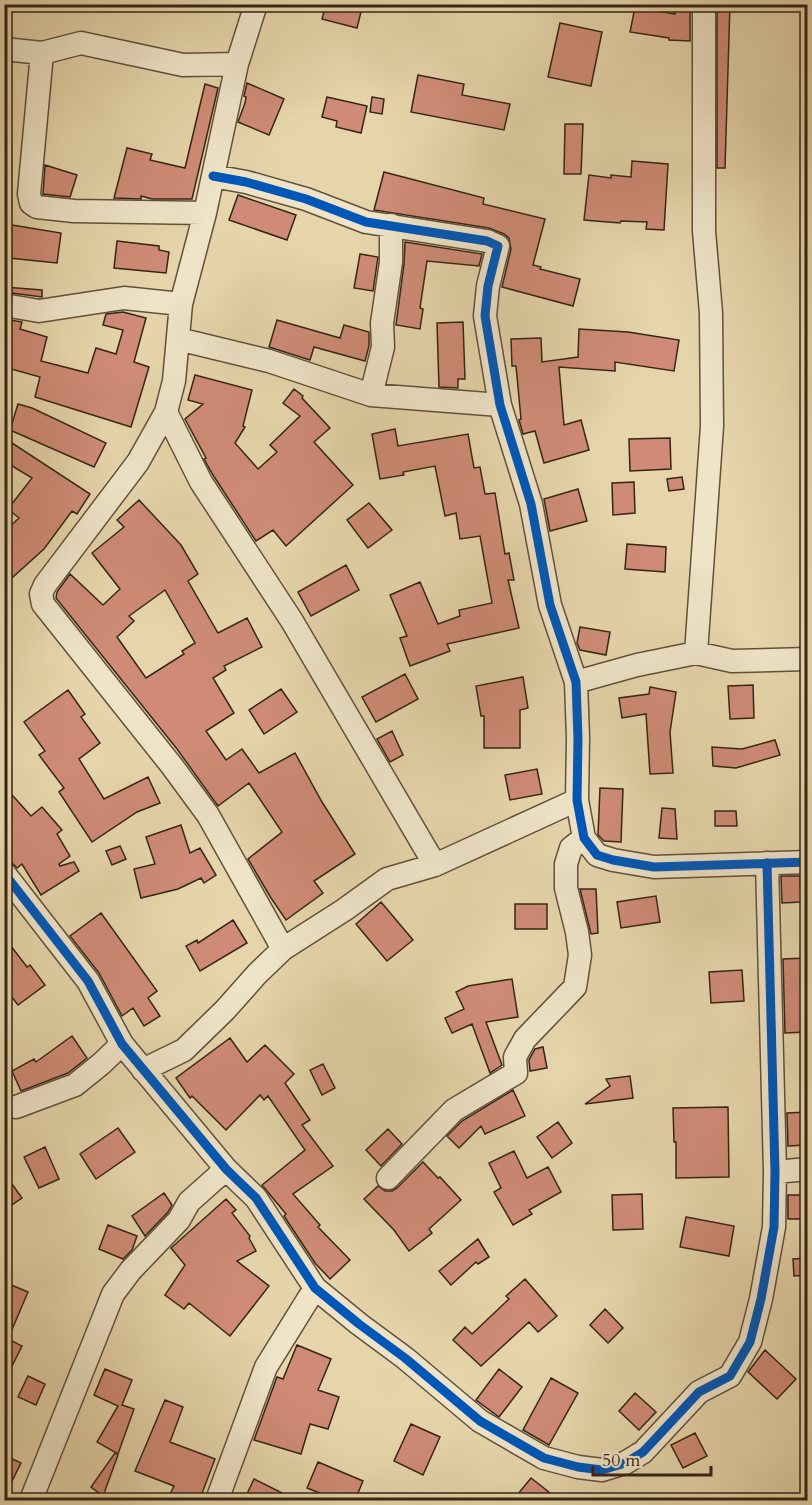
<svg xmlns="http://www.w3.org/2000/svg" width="812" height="1505" viewBox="0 0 812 1505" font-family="Cardo,serif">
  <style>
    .building { fill: #cf8b77; stroke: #352516; stroke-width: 1.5; fill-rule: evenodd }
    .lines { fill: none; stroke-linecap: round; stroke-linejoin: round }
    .minor-casing { stroke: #61513b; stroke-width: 25 }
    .minor { stroke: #efe4c8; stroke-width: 22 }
    .cycleway-casing { stroke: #efe4c8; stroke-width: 13 }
    .cycleway { stroke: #0057b8; stroke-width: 9 }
  </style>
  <rect width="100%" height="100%" fill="#e6d5ab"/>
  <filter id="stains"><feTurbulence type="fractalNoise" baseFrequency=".00333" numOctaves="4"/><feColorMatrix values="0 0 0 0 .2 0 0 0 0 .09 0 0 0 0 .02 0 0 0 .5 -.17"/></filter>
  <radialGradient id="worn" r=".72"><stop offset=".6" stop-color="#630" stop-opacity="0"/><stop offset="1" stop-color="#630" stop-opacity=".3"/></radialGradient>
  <path class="building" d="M326,4H363L357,28L322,19Z
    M675,4H690V41L669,40V38L630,32L635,7L675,14Z
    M717,4H730L725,168H717Z
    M560,23L602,32L591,86L548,77Z
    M418,75L464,84L462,95L510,104L504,130L411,112Z
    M247,83L284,99L269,135L238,122L245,103L246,97L244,96Z
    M205,84L218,88L192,199H152L141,196V199L114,198L127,148L152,154L150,160L185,168Z
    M327,97L367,106L361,133L336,127L337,121L322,117Z
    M372,97L384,99L382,114L370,112Z
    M565,124H583L581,174H564Z
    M632,161L668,164L664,230L646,229L647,222L621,221L620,223L584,220L589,175L611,178V175L631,177Z
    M45,165L77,175L70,197L43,194Z
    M384,172L484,198L483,204L545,219L533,265L541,267L540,269L580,279L573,306L502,287L511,249L509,238L504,234L489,228L374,210Z
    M238,195L296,215L287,240L229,220Z
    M12,225L61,233L57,263L9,258Z
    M117,241L159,246V250L169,252L166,273L114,268Z
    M405,242L482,254L479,266L427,261L420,308L423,309L420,329L396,325L404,264Z
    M360,254L378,257L373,291L354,288Z
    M4,287L42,290V297L4,292Z
    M123,312L146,318L134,362L149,367L131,427L35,397L40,377L4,367V319L22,322L20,329L47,337L41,361L88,373L96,348L116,354L123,330L103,325L106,314Z
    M277,320L340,338L344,325L369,332V346L365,361L314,347L310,360L269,347Z
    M463,322L465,379H458V388L439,387L437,323Z
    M579,329L628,332L679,340L674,371L615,362V371L559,367L564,425L581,420L589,450L544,463L535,431L523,434L519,420L521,419L516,366H512L511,339L541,338L542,362L578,357Z
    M195,375L252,390L243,426L245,427L235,443L258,469L277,452L270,445L300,416L283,403L294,389L303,396L302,398L330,428L314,442L353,485L286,546L273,530L256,541L213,475L204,459L206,458L185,419L203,404L188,400Z
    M18,404L32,408L106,443L94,467L10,430Z
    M395,429L398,446L468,434L474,468L480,467L485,494L495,493L505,554L509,553L514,580H508L519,628L447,644L450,651L410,666L400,638L407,636L390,595L420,582L438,624L460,616L459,610L492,603L480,536L460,539L456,513L445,516L435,466L403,472L404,475L380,479L372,434Z
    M670,438L671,469L630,471L629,439Z
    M12,443L90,494L77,514L72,511L44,549L4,585V532L19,518L8,509L32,478L4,461V456Z
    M682,477L684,489L669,491L667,479Z
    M634,482L635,513L613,515L612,483Z
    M578,489L587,521L550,531L544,499Z
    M139,500L181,545L198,574L188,581L218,633L247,618L262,647L224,666L226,670L213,678L234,713L206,731L226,760L242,749L259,773L295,753L322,802L355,854L314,881L323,893L286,920L271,898L248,859L282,832L249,783L218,806L177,749L56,598L57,592L70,574L103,605L120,589L92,553L124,527L117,520ZM165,590L195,643L182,651L184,654L146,678L117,637L134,621L129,616Z
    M369,503L392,530L368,548L347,520Z
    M627,544L666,547L665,572L625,569Z
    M346,565L359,590L311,616L298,592Z
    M580,627L610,632L606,655L580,650L577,643Z
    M405,674L418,699L376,722L362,697Z
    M523,677L528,708L520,710V748H484V716H481L476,686Z
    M753,685L754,718L730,719L728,686Z
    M650,687L676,692L670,732L673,773L650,774L646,714L622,718L619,698L649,694Z
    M281,689L297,712L264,734L249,710Z
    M68,690L85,714L81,717L100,743L79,759L104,799L148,777L160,803L137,812L92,842L59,792L64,788L39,755L45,751L24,722Z
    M392,731L403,755L390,762L377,739Z
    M775,740L780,755L736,768L713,766L712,747L742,749Z
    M537,769L542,794L510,800L505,775Z
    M4,786L31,816L42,807L62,830L57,834L70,856L59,864L60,866L74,862L79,871L41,895L22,864L17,868L4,855Z
    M600,788L623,789L621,842L604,841L598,835Z
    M662,808L675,809L677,839L659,838Z
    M715,811H736L737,826H715Z
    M181,825L190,853L200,848L216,875L204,883L201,878L178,889L141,898L134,869L155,864L146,837Z
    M120,846L126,859L112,865L106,851Z
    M781,876H800L801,902L782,903Z
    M580,889H596L598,933L591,934Z
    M656,896L660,922L621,928L617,902Z
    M381,902L413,940L387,961L356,924Z
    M515,904H547V929H515Z
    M101,913L157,991L148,998L160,1016L144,1026L133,1008L122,1016L99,973L70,936Z
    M233,920L247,943L200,971L186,946L197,940L198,943Z
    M4,937L27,967L30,965L45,985L18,1005L4,987Z
    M807,958V991H805L806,1032L785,1033L783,959Z
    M742,970L744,1001L711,1003L709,972Z
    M512,979L518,1017L486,1022L502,1065L490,1073L472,1024L452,1033L445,1018L464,1009L456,992L468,986Z
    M72,1036L87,1058L68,1073L21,1091L12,1071L34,1059L36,1062Z
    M230,1038L247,1062L265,1045L294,1074L285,1083L310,1120L302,1125L333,1166L293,1194L320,1225L318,1227L350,1260L330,1279L315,1263L284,1216L286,1214L262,1185L305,1150L268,1096L264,1100L260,1095L226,1130L192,1096L190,1098L176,1078Z
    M543,1047L547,1068L530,1071L529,1060L535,1049Z
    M323,1064L335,1088L322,1095L310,1070Z
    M630,1076L633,1098L585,1104L610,1086L606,1079Z
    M513,1090L525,1116L485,1134L481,1126L459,1148L447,1136L462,1121Z
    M728,1107L729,1177L676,1178V1142H674L673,1108Z
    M807,1112V1145L788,1146L787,1113Z
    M558,1122L572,1143L552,1158L537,1137Z
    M118,1128L135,1152L96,1179L80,1154Z
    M388,1129L402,1144L381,1166L366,1150Z
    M45,1147L59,1179L39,1188L24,1157Z
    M514,1151L527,1178L548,1167L561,1192L529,1210L532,1214L513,1225L494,1192L501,1188L489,1163Z
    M423,1162L438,1178L440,1177L461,1200L429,1229L432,1233L409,1251L394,1230L364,1199L378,1186L385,1191H392L397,1188Z
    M12,1184L22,1198L4,1210V1189Z
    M164,1193L172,1205L168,1212L145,1236L132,1216Z
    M642,1194L643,1229L613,1230L612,1195Z
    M788,1195H807V1219H788Z
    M226,1199L236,1210L232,1213L250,1236L249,1238L256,1251L237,1261L269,1286L230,1336L189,1303L184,1309L165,1295L185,1265L171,1248Z
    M686,1217L734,1226L729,1256L680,1247Z
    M108,1225L137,1236L132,1250L123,1259L99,1249Z
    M478,1239L489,1257L478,1264L476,1262L451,1285L439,1271Z
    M807,1258V1275L794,1276L793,1259Z
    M525,1279L557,1316L538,1332L529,1322L481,1366L453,1340L465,1327L472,1334L509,1299L506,1296Z
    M4,1282L28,1292L8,1339L22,1346L4,1382Z
    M605,1309L623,1328L608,1343L590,1325Z
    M297,1345L331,1359L318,1390L339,1397L328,1429L310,1424L301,1454L254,1440L277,1377L283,1379Z
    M765,1350L796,1379L777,1399L748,1372Z
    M105,1369L132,1380L122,1405L134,1409L118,1454L97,1442L118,1406L94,1395Z
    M499,1369L522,1387L499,1417L476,1400Z
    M28,1376L45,1384L36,1405L18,1397Z
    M551,1378L578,1393L549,1445L523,1430Z
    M635,1393L656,1412L639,1430L619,1411Z
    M165,1400L183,1407L170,1442L215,1459L201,1496L196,1495L194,1500H167L174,1486L135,1471Z
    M411,1424L440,1437L423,1475L394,1461Z
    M695,1433L707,1456L683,1468L671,1445Z
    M115,1453L118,1455L103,1496L91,1487Z
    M4,1455L21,1463L4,1497Z
    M318,1462L363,1481L355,1500H337L307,1488Z
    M531,1478L559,1500H513Z
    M254,1479L296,1500H255L246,1496Z"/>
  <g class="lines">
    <defs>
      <path id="minor" d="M256,4L237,64L205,213L181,304L174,381L166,412L138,462L45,585L41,594L43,604L172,766L208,815L283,949
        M4,49L42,53L81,43L183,65L237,64
        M42,53L29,194L31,203L37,207L74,211L205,213
        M213,176L246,182L306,199L366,222L487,241L498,246L488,286L485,316L500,405L531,504L550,605L576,682L578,738L577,800L584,838L597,855L613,860L654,867L808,862
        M4,305L39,311L124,298L181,304
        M178,339L269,361L371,395L500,405
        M371,395L383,347L382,323L391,262V225
        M166,412L201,482L292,621L435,865
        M696,653L712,426L711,313L704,231V4
        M576,682L637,665L696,653L732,661L808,659
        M4,873L88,981L122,1044L226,1169L256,1198L315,1288L359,1324L405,1358L480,1421L544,1458L578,1467L602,1470L625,1463L643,1452L699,1392L730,1376L750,1342L761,1299L774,1227L775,1172L767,863
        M143,1070L184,1050L225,1010L257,974L283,949L344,910L387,879L435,865L577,800
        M16,1107L75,1085L101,1064L122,1044
        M775,1172L808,1169
        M388,1178L454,1110L516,1073L515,1057L525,1039L575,987L580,955L577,932L566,888V864L571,848L584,838
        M31,1500L113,1294L131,1270L179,1220L189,1202L226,1169
        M217,1500L266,1367L315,1288"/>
    </defs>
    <use href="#minor" class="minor-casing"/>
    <use href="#minor" class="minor"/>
    <defs>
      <path id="cycleway" d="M213,176L246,182L306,199L366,222L487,241L498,246L488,286L485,316L500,405L531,504L550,605L576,682L578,738L577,800L584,838L597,855L613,860L654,867L808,862
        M4,873L88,981L122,1044L226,1169L256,1198L315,1288L359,1324L405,1358L480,1421L544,1458L578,1467L602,1470L625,1463L643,1452L699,1392L730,1376L750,1342L761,1299L774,1227L775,1172L767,863"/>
    </defs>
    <use href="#cycleway" class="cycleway-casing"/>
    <use href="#cycleway" class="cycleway"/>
  </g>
  <rect width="812" height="1505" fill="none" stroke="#e6d5ab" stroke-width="24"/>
  <rect x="6" y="6" width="800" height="1493" fill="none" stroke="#352516" stroke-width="3"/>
  <rect x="12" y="12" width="788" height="1481" fill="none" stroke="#352516" stroke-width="1.5"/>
  <path d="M593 1466v9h118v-9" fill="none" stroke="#352516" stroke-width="3"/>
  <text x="602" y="1466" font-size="18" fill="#352516" stroke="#efe4c8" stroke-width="4.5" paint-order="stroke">50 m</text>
  <rect width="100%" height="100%" filter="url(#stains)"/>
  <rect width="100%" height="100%" fill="url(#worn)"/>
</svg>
